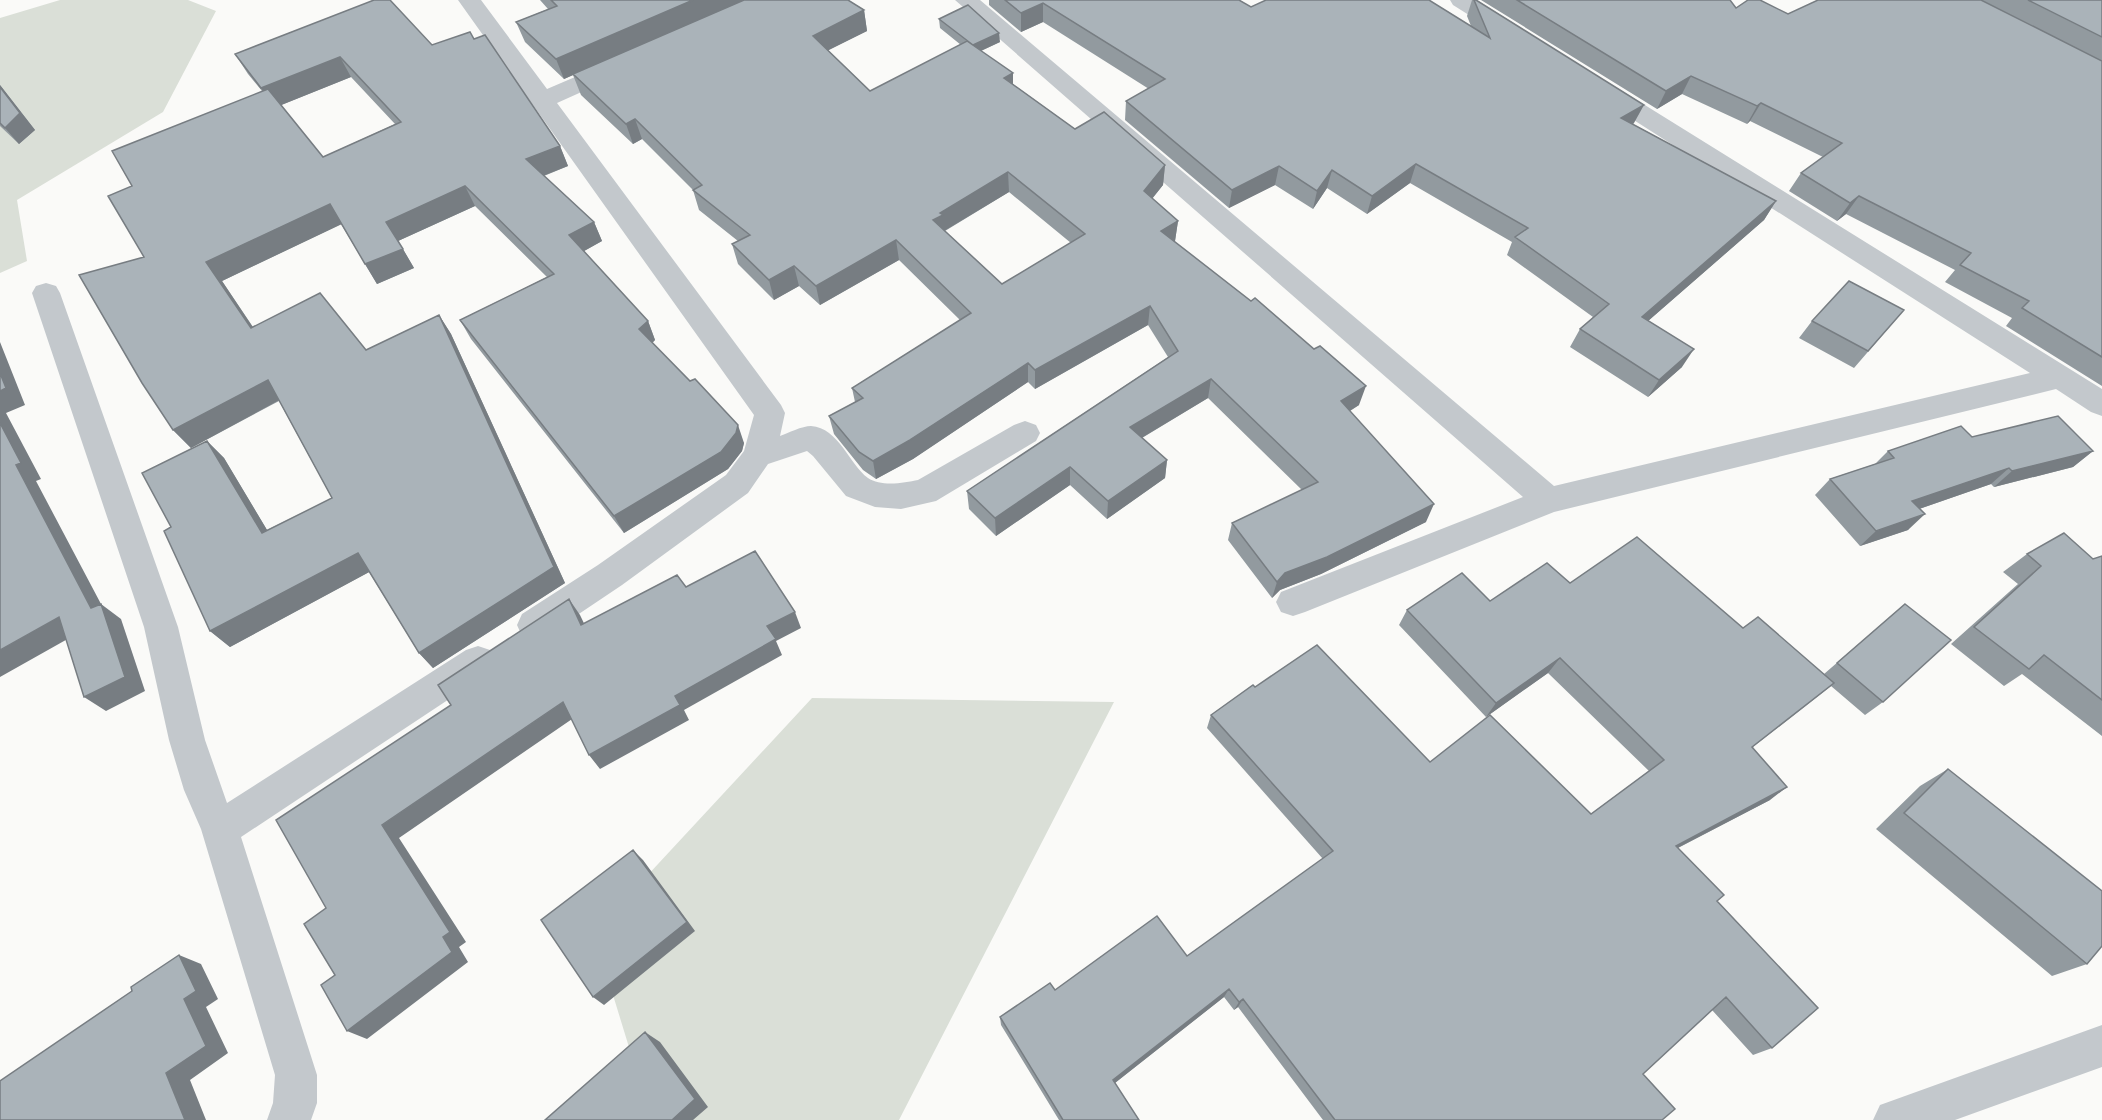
<svg xmlns="http://www.w3.org/2000/svg" width="2102" height="1120" viewBox="0 0 2102 1120" font-family="Karla,sans-serif">
  <style>
    .green { fill: #dadfd7 }
    .lines { fill: none; stroke-linecap: round; stroke-linejoin: round }
    .street { fill: #c3c8cc; fill-rule: evenodd }
    .wall { fill: #929a9f; fill-rule: evenodd }
    .shaded-wall { fill: #777d82 }
    .building { fill: #aab3b9; stroke: #777d82; stroke-width: 1.5; fill-rule: evenodd }
  </style>
  <rect width="100%" height="100%" fill="#fafaf8"/>
  <path class="green" d="M60,0H188L216,11L163,112L17,200L27,261L0,273V18Z
    M812,698L1114,702L899,1120H562L632,1057L594,933Z"/>
  <g class="lines">
    <path class="street" d="M458,0H481L547,89L610,62L618,60L626,62L630,67L626,72L557,103L781,405L785,413L780,436C788,433 802,426 811,426C839,428 849,464 868,478C881,487 904,483 918,480L1014,425L1025,421L1036,425L1040,433L1036,441L936,501L901,509L875,507L846,496L813,456L807,451L768,464L748,493L622,585L546,636L534,640L522,636L517,625L522,614L598,565L726,475L744,451L754,415Z
      M955,0H980L1554,486L2030,373L1593,94L1590,89L1593,84L1602,81L1611,84L2102,389V416L2091,412L2056,389L1554,512L1305,612L1293,616L1281,612L1276,602L1281,592L1523,497Z
      M1450,0H1477L1515,24L1519,29L1515,34L1507,36L1499,34L1453,5Z
      M46,283L56,286L60,293L178,627L205,740L227,803L466,650L478,646L490,650L495,661L490,672L241,837L317,1075V1103L311,1120H267L273,1103L275,1075L201,829L184,790L169,740L144,627L32,293L36,286Z
      M2102,1025V1067L1955,1120H1873L1880,1105Z"/>
  </g>
  <path class="wall" d="M540,0H848L864,10L867,31L828,50L870,91L961,45L940,28L939,19L1000,42L981,51L1013,73V84L1075,129L1165,165L1163,185L1152,199L1178,221L1175,241H1174L1359,405L1350,411L1426,522L1321,574L1280,590L1272,598L1228,540L1232,523L1302,490L1208,398L1142,438L1167,460L1165,478L1107,519L1070,485L996,536L969,509L967,491L1168,357L1148,325L1035,389L1028,382L913,459L876,479L863,470L834,434L829,416L855,402L852,388L960,320L899,260L820,305L799,286L774,300L738,264L732,244L738,241L699,210L693,190L642,139L633,144L581,95L573,75L564,79L525,42L516,22L548,9ZM1009,192L1071,243L1002,284L945,231Z
    M989,0H1239L1251,7L1471,26L1467,16L1472,0H1476L1634,123L1633,124L1776,201L1764,220L1648,321L1682,367L1648,397L1570,347L1580,329L1593,317L1507,255L1512,242L1410,183L1367,214L1327,188L1313,209L1275,185L1229,208L1125,120L1126,101L1149,89L1043,22L1021,32L989,5Z
    M1481,0H1730L1736,8L1788,14L1818,0H2102V386L2006,326L2012,318L1945,282L1955,270L1846,214L1837,221L1789,191L1801,173L1823,157L1750,121L1747,124L1682,94L1657,109Z
    M474,39L560,146L568,166L544,176L594,222L602,241L584,251L648,321L655,340L652,343L744,443L742,451L728,469L624,533L471,339L460,320L547,277L475,206L398,241L414,268L377,284L341,224L222,281L253,327L366,350L439,315L451,334L565,583L433,668L419,653L369,572L230,647L210,631L171,527L207,441L224,458L267,530L332,498L279,401L191,448L173,430L144,257L262,91L248,74L235,54L432,45ZM351,77L395,124L323,157L281,105Z
    M0,85L35,130L19,144L0,126Z
    M1904,310L1854,368L1799,338L1812,321Z
    M1972,437L2093,451L2073,467L1994,487L1991,484L1919,509L1908,530L1860,546L1815,495L1830,479L1875,464L1888,451Z
    M2027,554L2093,559L2102,556V736L2022,674L2004,686L1951,644L2018,584L2003,572Z
    M1570,583L1743,628L1824,674L1905,604L1883,702L1865,715L1831,686L1753,747L1770,800L1678,848L1717,901L1772,1048L1753,1055L1712,1010L1643,1074L1662,1120H1323L1238,1007L1234,1010L1224,997L1115,1083L1139,1120H1059L1001,1025L1000,1017L1055,990L1187,956L1323,859L1207,728L1211,715L1255,687L1430,762L1591,814L1649,771L1548,673L1486,717L1399,625L1407,610L1490,601Z
    M1948,769L2087,964L2052,976L1876,829L1920,786Z"/>
  <path class="shaded-wall" d="M693,0H745L564,79L556,59Z
    M1043,3V22L1021,32V13Z
    M864,10L867,31L817,56L813,36Z
    M999,33L1000,42L974,54L973,45Z
    M340,57L351,77L274,108L261,88Z
    M1013,73V94L1004,78Z
    M1691,76L1682,94L1657,109L1666,91Z
    M0,85L35,130L19,144L5,128Z
    M1761,103L1750,121L1747,124L1757,106Z
    M1644,105L1634,123L1612,137L1621,118Z
    M635,119L642,139L633,144L626,124Z
    M560,146L568,166L535,179L526,159Z
    M1416,164L1410,183L1367,214L1372,196Z
    M1165,165L1163,185L1142,211L1144,191Z
    M1279,166L1275,185L1229,208L1232,190Z
    M1332,170L1327,188L1313,209L1317,191Z
    M1008,172L1009,192L944,231L933,220L940,213Z
    M465,186L475,206L398,241L386,222Z
    M1859,196L1846,214L1837,221L1850,203Z
    M1776,201L1764,220L1632,335L1642,317Z
    M330,204L342,224L222,281L266,347L251,328L206,262Z
    M1178,221L1175,241L1159,251L1161,231Z
    M594,222L602,241L577,255L569,235Z
    M896,240L899,260L820,305L816,286Z
    M403,249L414,268L377,284L365,264Z
    M794,266L799,286L774,300L769,280Z
    M1150,306L1148,325L1035,389V370Z
    M439,315L451,334L565,583L433,668L419,653Z
    M648,321L655,340L647,348L639,329Z
    M0,342L25,405L6,413L41,479L36,481L101,604L121,619L145,691L106,711L84,697L91,608L16,465L0,423Z
    M1694,349L1682,367L1648,397L1659,380Z
    M1028,363V382L913,459L876,479L873,461Z
    M1211,379L1208,398L1128,446L1130,427Z
    M268,380L283,398L191,448L173,430Z
    M1366,386L1359,405L1335,420L1341,401Z
    M738,425L744,443L742,451L728,469L624,533L614,516Z
    M207,441L224,458L279,550L262,533Z
    M2093,451L2073,467L1994,487L2012,471Z
    M1167,460L1165,478L1107,519L1108,501Z
    M1070,467V485L996,536L995,518Z
    M2009,468L1991,484L1896,517L1912,501Z
    M1434,504L1426,522L1321,574L1280,590L1272,598L1277,582L1285,573Z
    M1925,514L1908,530L1860,546L1876,531Z
    M358,553L373,570L230,647L210,631Z
    M569,599L580,615L592,640L581,625Z
    M795,612L801,628L776,641L782,655L684,710L689,720L600,769L589,755L675,696L767,626Z
    M59,617L80,632L0,677V650Z
    M1560,658L1548,673L1486,717L1496,703Z
    M563,702L575,717L399,838L466,942L459,947L468,962L367,1039L347,1031L443,937L382,825Z
    M1787,787L1770,800L1660,857L1676,846Z
    M633,850L643,860L695,931L604,1005L593,997Z
    M179,955L201,964L218,999L206,1007L228,1053L190,1080L206,1120H185L166,1073L184,999Z
    M1229,989L1224,997L1111,1086L1113,1080Z
    M1243,999L1238,1007L1234,1010L1239,1002Z
    M645,1032L660,1042L708,1107L693,1120H672Z"/>
  <path class="building" d="M374,0H390L432,45L470,32L474,39L485,35L560,146L526,159L594,222L569,235L648,321L639,329L690,381L695,379L738,425L736,433L721,452L614,516L460,320L554,274L465,186L386,222L403,249L365,264L330,204L206,262L251,328L320,293L366,350L439,315L554,567L419,653L358,553L210,631L164,531L171,527L142,473L207,441L262,533L332,498L268,380L173,430L142,383L79,275L144,257L108,196L132,186L112,151L268,89L323,157L401,122L340,57L261,88L235,54Z
    M551,0H693L556,59L516,22L557,6Z
    M744,0H848L864,10L813,36L870,91L967,41L1013,73L1004,78L1075,129L1104,112L1165,165L1144,191L1178,221L1161,231L1251,301L1255,298L1314,349L1320,346L1366,386L1341,401L1434,504L1327,557L1285,573L1277,582L1232,523L1318,482L1211,379L1130,427L1167,460L1108,501L1070,467L995,518L967,491L1178,351L1150,306L1035,370L1028,363L910,440L873,461L859,452L829,416L863,398L852,388L971,313L896,240L816,286L794,266L769,280L732,244L750,235L693,190L702,185L635,119L626,124L573,74ZM1008,172L1085,234L1002,284L933,220L943,215L940,213Z
    M1005,0H1239L1251,7L1266,0H1429L1490,38L1474,0H1476L1644,105L1621,118L1776,201L1642,317L1694,349L1659,380L1580,329L1609,304L1515,237L1528,228L1416,164L1372,196L1332,170L1317,191L1279,166L1232,190L1126,101L1165,79L1043,3L1021,13Z
    M1517,0H1730L1736,8L1748,0H1760L1788,14L1818,0H1981L2102,61V357L2022,308L2029,301L1960,265L1971,253L1859,196L1850,203L1801,173L1842,143L1761,103L1757,106L1691,76L1666,91Z
    M2028,0H2102V37Z
    M968,5L999,33L973,45L939,19Z
    M0,87L20,113L5,128L0,123Z
    M1849,281L1904,310L1868,351L1812,321Z
    M0,373L6,388L0,391Z
    M2058,416L2093,451L2012,471L2009,468L1912,501L1925,514L1876,531L1830,479L1894,458L1888,451L1961,426L1972,437Z
    M0,423L21,463L16,465L91,608L101,604L125,677L84,697L59,617L0,650Z
    M2064,533L2093,559L2102,556V700L2044,655L2029,669L1974,627L2041,566L2027,554Z
    M1637,537L1743,628L1758,617L1834,683L1752,747L1787,787L1676,846L1724,895L1717,901L1818,1008L1772,1048L1726,997L1643,1074L1675,1109L1662,1120H1335L1243,999L1239,1002L1229,989L1113,1080L1139,1120H1063L1000,1017L1050,983L1055,990L1157,916L1187,956L1333,851L1211,715L1253,685L1255,687L1317,645L1430,762L1490,715L1591,814L1664,760L1560,658L1496,703L1407,610L1462,573L1490,601L1547,563L1570,583Z
    M755,551L795,612L767,626L776,639L675,696L680,705L589,755L563,702L382,825L450,932L443,937L452,952L347,1031L321,985L335,975L304,924L326,908L276,820L451,705L438,685L569,599L581,625L677,575L686,587Z
    M1905,604L1951,640L1883,702L1837,663Z
    M1948,769L2102,891V946L2087,964L1904,813Z
    M633,850L687,922L593,997L541,920Z
    M179,955L196,991L184,999L206,1046L166,1073L185,1120H0V1081L132,991L131,987Z
    M645,1032L695,1099L672,1120H545Z"/>
</svg>
